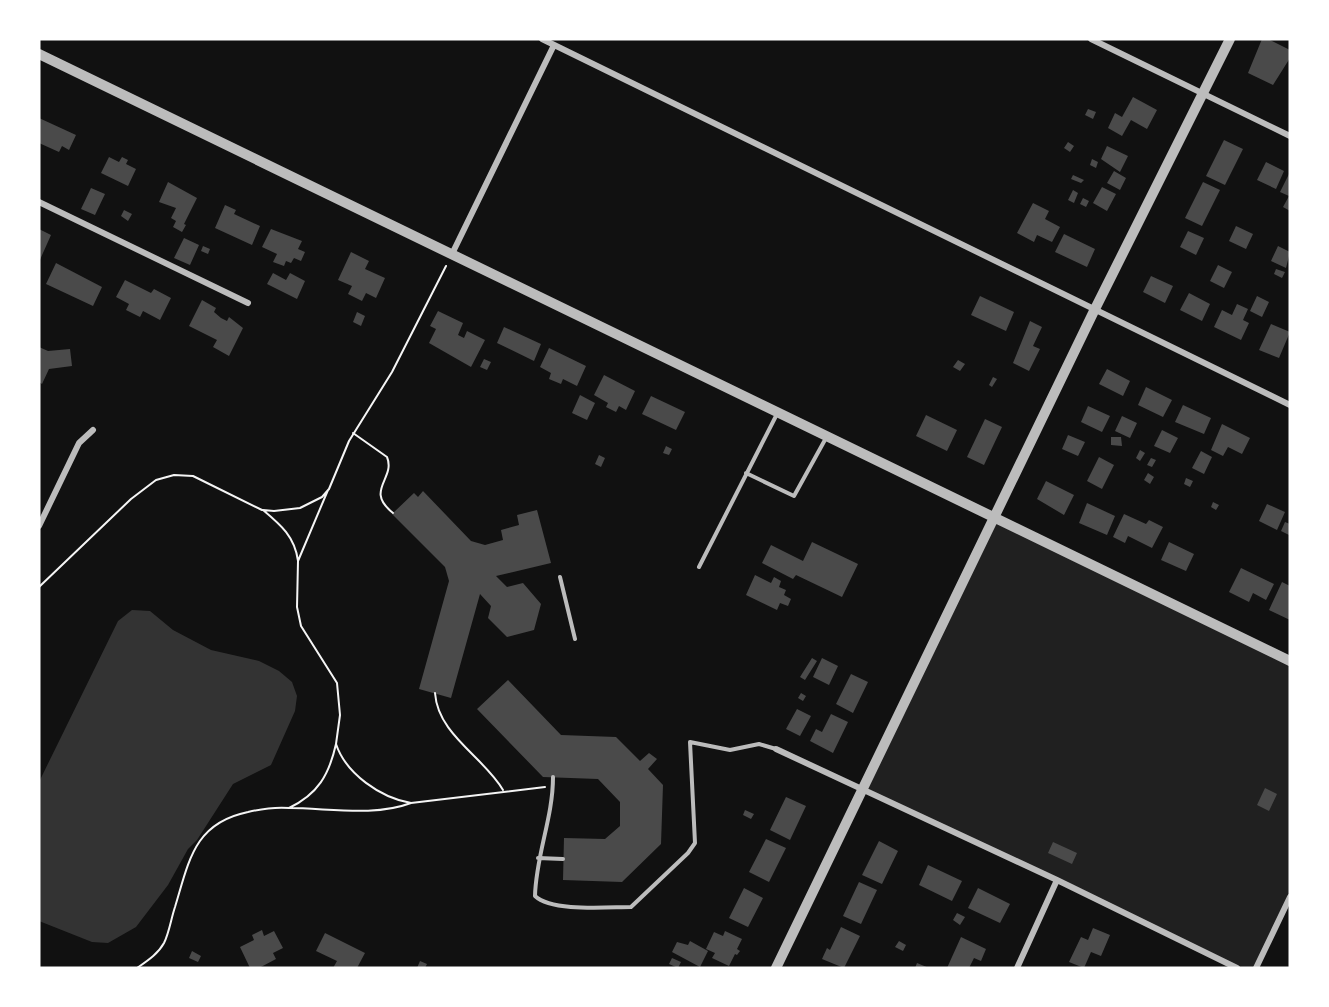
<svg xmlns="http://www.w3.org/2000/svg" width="1329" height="1007" viewBox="0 0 1329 1007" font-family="Spectral,serif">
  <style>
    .green { fill: #202020 }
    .water { fill: #333 }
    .building { fill: #4a4a4a }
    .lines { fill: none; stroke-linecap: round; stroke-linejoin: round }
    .path { stroke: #f5f5f5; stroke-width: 2 }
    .service { stroke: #bcbcbc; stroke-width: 4 }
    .minor { stroke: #bcbcbc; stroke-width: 6 }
    .tertiary { stroke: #bcbcbc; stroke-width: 10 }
  </style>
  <rect width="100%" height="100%" fill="#111"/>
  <path class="green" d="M993,518L1290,661V897L1256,968H1237L862,789Z"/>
  <path class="water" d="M132,610L150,611L173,630L211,650L259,661L279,671L292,682L297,696L295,711L271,765L233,784L197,840L188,849L168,885L136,927L108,943L92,942L39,921V782L118,621Z"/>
  <path class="building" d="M1262,39H1268L1290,50V58L1273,85L1248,73Z
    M1133,97L1157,110L1147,129L1131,120L1122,136L1108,128L1115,113L1122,117Z
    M1088,109L1096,112L1093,119L1085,115Z
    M39,118L76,135L69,150L62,146L59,152L39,143Z
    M1224,140L1243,149L1225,185L1206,176Z
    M1068,142L1074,146L1070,152L1064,148Z
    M1107,146L1128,156L1120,172L1101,159Z
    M109,157L119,162L122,157L128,160L126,164L136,169L128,186L101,173Z
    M1092,159L1098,162L1096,168L1090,165Z
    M1266,162L1284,171L1276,189L1257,180Z
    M1114,171L1126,178L1120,190L1107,183Z
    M1290,172V211L1283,207L1289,196L1280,192Z
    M1073,175L1084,180L1081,183L1071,179Z
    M168,182L197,198L184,224L186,225L182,232L173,227L176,221L171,218L176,208L159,202Z
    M1203,182L1220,190L1202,226L1185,218Z
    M1102,187L1116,194L1107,211L1093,203Z
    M91,188L105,194L95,215L81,209Z
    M1073,190L1078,193L1074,203L1068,200Z
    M1083,198L1089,201L1086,207L1080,204Z
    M1033,203L1049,211L1045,219L1060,227L1052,242L1037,235L1034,242L1017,233Z
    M225,205L236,210L234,214L260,226L252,245L215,228Z
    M124,210L132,214L128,221L121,216Z
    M1236,226L1253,234L1246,249L1229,241Z
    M39,229L51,235L39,262Z
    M271,229L302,241L298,249L305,252L301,261L294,258L291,263L286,261L284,266L273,262L277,254L262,247Z
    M1188,231L1204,238L1196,255L1180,247Z
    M1064,234L1095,249L1087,267L1055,252Z
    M184,238L199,245L190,265L174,258Z
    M203,246L210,249L208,254L201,251Z
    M1278,246L1290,252L1286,268L1271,261Z
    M351,252L369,261L365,269L385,278L376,298L366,293L362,301L348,294L352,286L338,280Z
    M56,263L102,287L93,306L46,284Z
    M1218,265L1232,272L1224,288L1210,281Z
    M1276,269L1285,272L1282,278L1274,274Z
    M273,273L286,280L290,273L305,281L297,299L267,284Z
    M1151,276L1173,286L1165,303L1143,292Z
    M125,280L151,293L154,289L171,298L160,320L143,311L140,317L126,310L129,304L116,297Z
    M1189,293L1210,304L1202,321L1180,310Z
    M980,296L1014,312L1006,331L971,315Z
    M1257,296L1269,302L1262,317L1250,311Z
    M202,300L216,308L214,312L221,318L227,321L229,317L243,328L229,356L213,347L217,340L189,326Z
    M1237,304L1248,309L1243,320L1249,323L1241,340L1214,327L1222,310L1232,315Z
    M438,311L463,323L458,335L464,338L467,331L485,340L471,367L429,343L436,329L430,326Z
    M357,312L365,316L361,326L353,322Z
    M1030,321L1042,327L1033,346L1040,349L1029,371L1013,363Z
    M1271,324L1290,332L1279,358L1259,350Z
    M504,327L541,344L534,361L497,343Z
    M39,347L48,351L70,349L72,366L49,369L42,384L39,382Z
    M549,348L586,366L577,386L563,379L561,384L549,379L551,373L540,367Z
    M484,359L491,362L487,370L480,367Z
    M958,360L965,364L960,371L953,367Z
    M1107,369L1130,381L1123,396L1099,384Z
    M604,375L635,391L626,410L619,406L616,412L606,407L608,403L594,395Z
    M993,377L997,379L992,387L989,385Z
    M1146,387L1172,400L1163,417L1138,405Z
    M580,395L595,403L587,420L572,413Z
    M651,396L685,412L676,430L642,414Z
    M1183,405L1211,418L1204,434L1175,422Z
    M1088,406L1110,416L1102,432L1081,422Z
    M926,415L957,430L947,451L916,436Z
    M1122,416L1137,423L1130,438L1115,431Z
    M985,419L1002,427L984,465L967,457Z
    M1222,424L1250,438L1242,454L1228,447L1223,456L1211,450Z
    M1162,430L1178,438L1170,453L1154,446Z
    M1068,435L1085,442L1078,456L1062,449Z
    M1111,437H1121L1122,446L1111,445Z
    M666,446L672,449L669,455L663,453Z
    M1140,450L1145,453L1140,461L1136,458Z
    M1201,451L1212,457L1204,474L1192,468Z
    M599,455L605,458L601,467L595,464Z
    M1099,457L1114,465L1102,489L1087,481Z
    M1151,458L1156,460L1152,467L1147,465Z
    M1148,473L1154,477L1150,484L1144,480Z
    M1186,478L1193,481L1190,487L1184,484Z
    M1046,481L1074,495L1064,515L1037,499Z
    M423,491L471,541L485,545L503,540L501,530L519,525L517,515L537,510L551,563L496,576L507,587L523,583L541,604L534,630L507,637L488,618L491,606L480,594L451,698L419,689L449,581L445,567L392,514L414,493L418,497Z
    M1213,502L1219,505L1216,510L1211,507Z
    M1087,503L1115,516L1107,535L1079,523Z
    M1267,504L1285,512L1277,530L1259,521Z
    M1124,514L1146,524L1149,520L1163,527L1152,548L1128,536L1125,543L1113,537Z
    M1285,522L1290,524L1289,535L1281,531Z
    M812,542L858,564L842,597L796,575L793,579L762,563L771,545L803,561Z
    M1169,542L1194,554L1186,571L1161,560Z
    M1241,568L1274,584L1266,600L1253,593L1249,602L1229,592Z
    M755,575L771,583L774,577L781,581L779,587L786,590L784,595L791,599L788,606L780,603L777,610L746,595Z
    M1282,582L1290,586V620L1269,610Z
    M812,658L817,661L805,680L800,677Z
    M822,658L838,666L829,685L813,677Z
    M851,674L868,682L853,713L836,704Z
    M508,680L561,735L616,737L640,761L649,753L657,759L648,769L663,785L661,844L622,882L563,880L564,838L605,839L620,826V802L598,779L543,777L477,709Z
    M801,693L806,696L803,701L798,698Z
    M797,709L811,716L800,736L786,729Z
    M831,714L848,722L833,753L810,741L816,729L822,732Z
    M1265,788L1277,794L1269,811L1257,805Z
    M786,797L806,806L790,840L770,830Z
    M745,810L754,814L751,819L743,815Z
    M766,839L786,848L769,882L749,872Z
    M879,841L898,851L882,884L862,875Z
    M1053,842L1077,853L1072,864L1048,853Z
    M928,865L962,881L952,901L919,885Z
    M859,882L877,890L861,924L843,916Z
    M744,888L763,898L748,927L729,918Z
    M978,888L1010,904L1000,923L968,908Z
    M957,913L965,917L960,925L953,920Z
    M841,927L860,936L844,968L822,959L827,948L830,950Z
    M1093,928L1110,935L1101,956L1091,952L1084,968L1069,962L1081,937L1088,940Z
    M262,930L264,936L274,931L283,948L273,953L276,959L259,968H250L240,947L254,940L252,935Z
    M725,931L742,939L737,949L740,951L737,955L735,954L729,966L712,958L715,953L706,949L714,932L723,936Z
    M325,933L365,953L357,968H333L337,961L316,951Z
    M961,937L986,949L981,961L974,958L969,968H947Z
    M690,941L708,951L700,967L672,952L677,942L688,945Z
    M899,941L906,945L903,951L895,947Z
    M192,951L201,956L198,962L189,958Z
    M672,958L681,962L678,968L669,964Z
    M420,961L427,964L425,968H417Z
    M917,963L929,968H915Z"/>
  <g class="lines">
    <path class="path" d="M353,433L387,457C396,479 364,490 393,513
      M328,490L298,561C295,537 281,525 263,510L274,511L300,508L322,497L329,489L349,441L392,372L446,266
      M298,561L297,607L301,626L337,683L340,715L336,744
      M39,587L131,499L156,480L174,475L193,476L262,510
      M435,693C438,735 484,757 503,790
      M411,803L545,787
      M137,968C147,961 158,954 164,943C169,933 171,919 175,907C189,861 194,823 248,812C261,809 276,807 289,808C328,808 374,817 411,803C381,798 346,774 336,744C329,775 318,794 289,808"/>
    <path class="service" d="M746,473L794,496L826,438
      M699,567L777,414
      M560,577L575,639
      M553,777C553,818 536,855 535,896C552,912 607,907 631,907L688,853L695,843L690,742L730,750L759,744L776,749
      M538,858L563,859"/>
    <path class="minor" d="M542,39L1290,405
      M1091,39L1290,136
      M39,202L248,303
      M452,254L554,45
      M39,526L79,443L93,430
      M776,749L1057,880L1237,968
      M1017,968L1057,880
      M1256,968L1290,897"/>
    <path class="tertiary" d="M39,54L1290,661
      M776,968L1094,311L1230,39"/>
  </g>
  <rect width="1329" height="1007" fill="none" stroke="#ffffff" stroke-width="81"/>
</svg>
